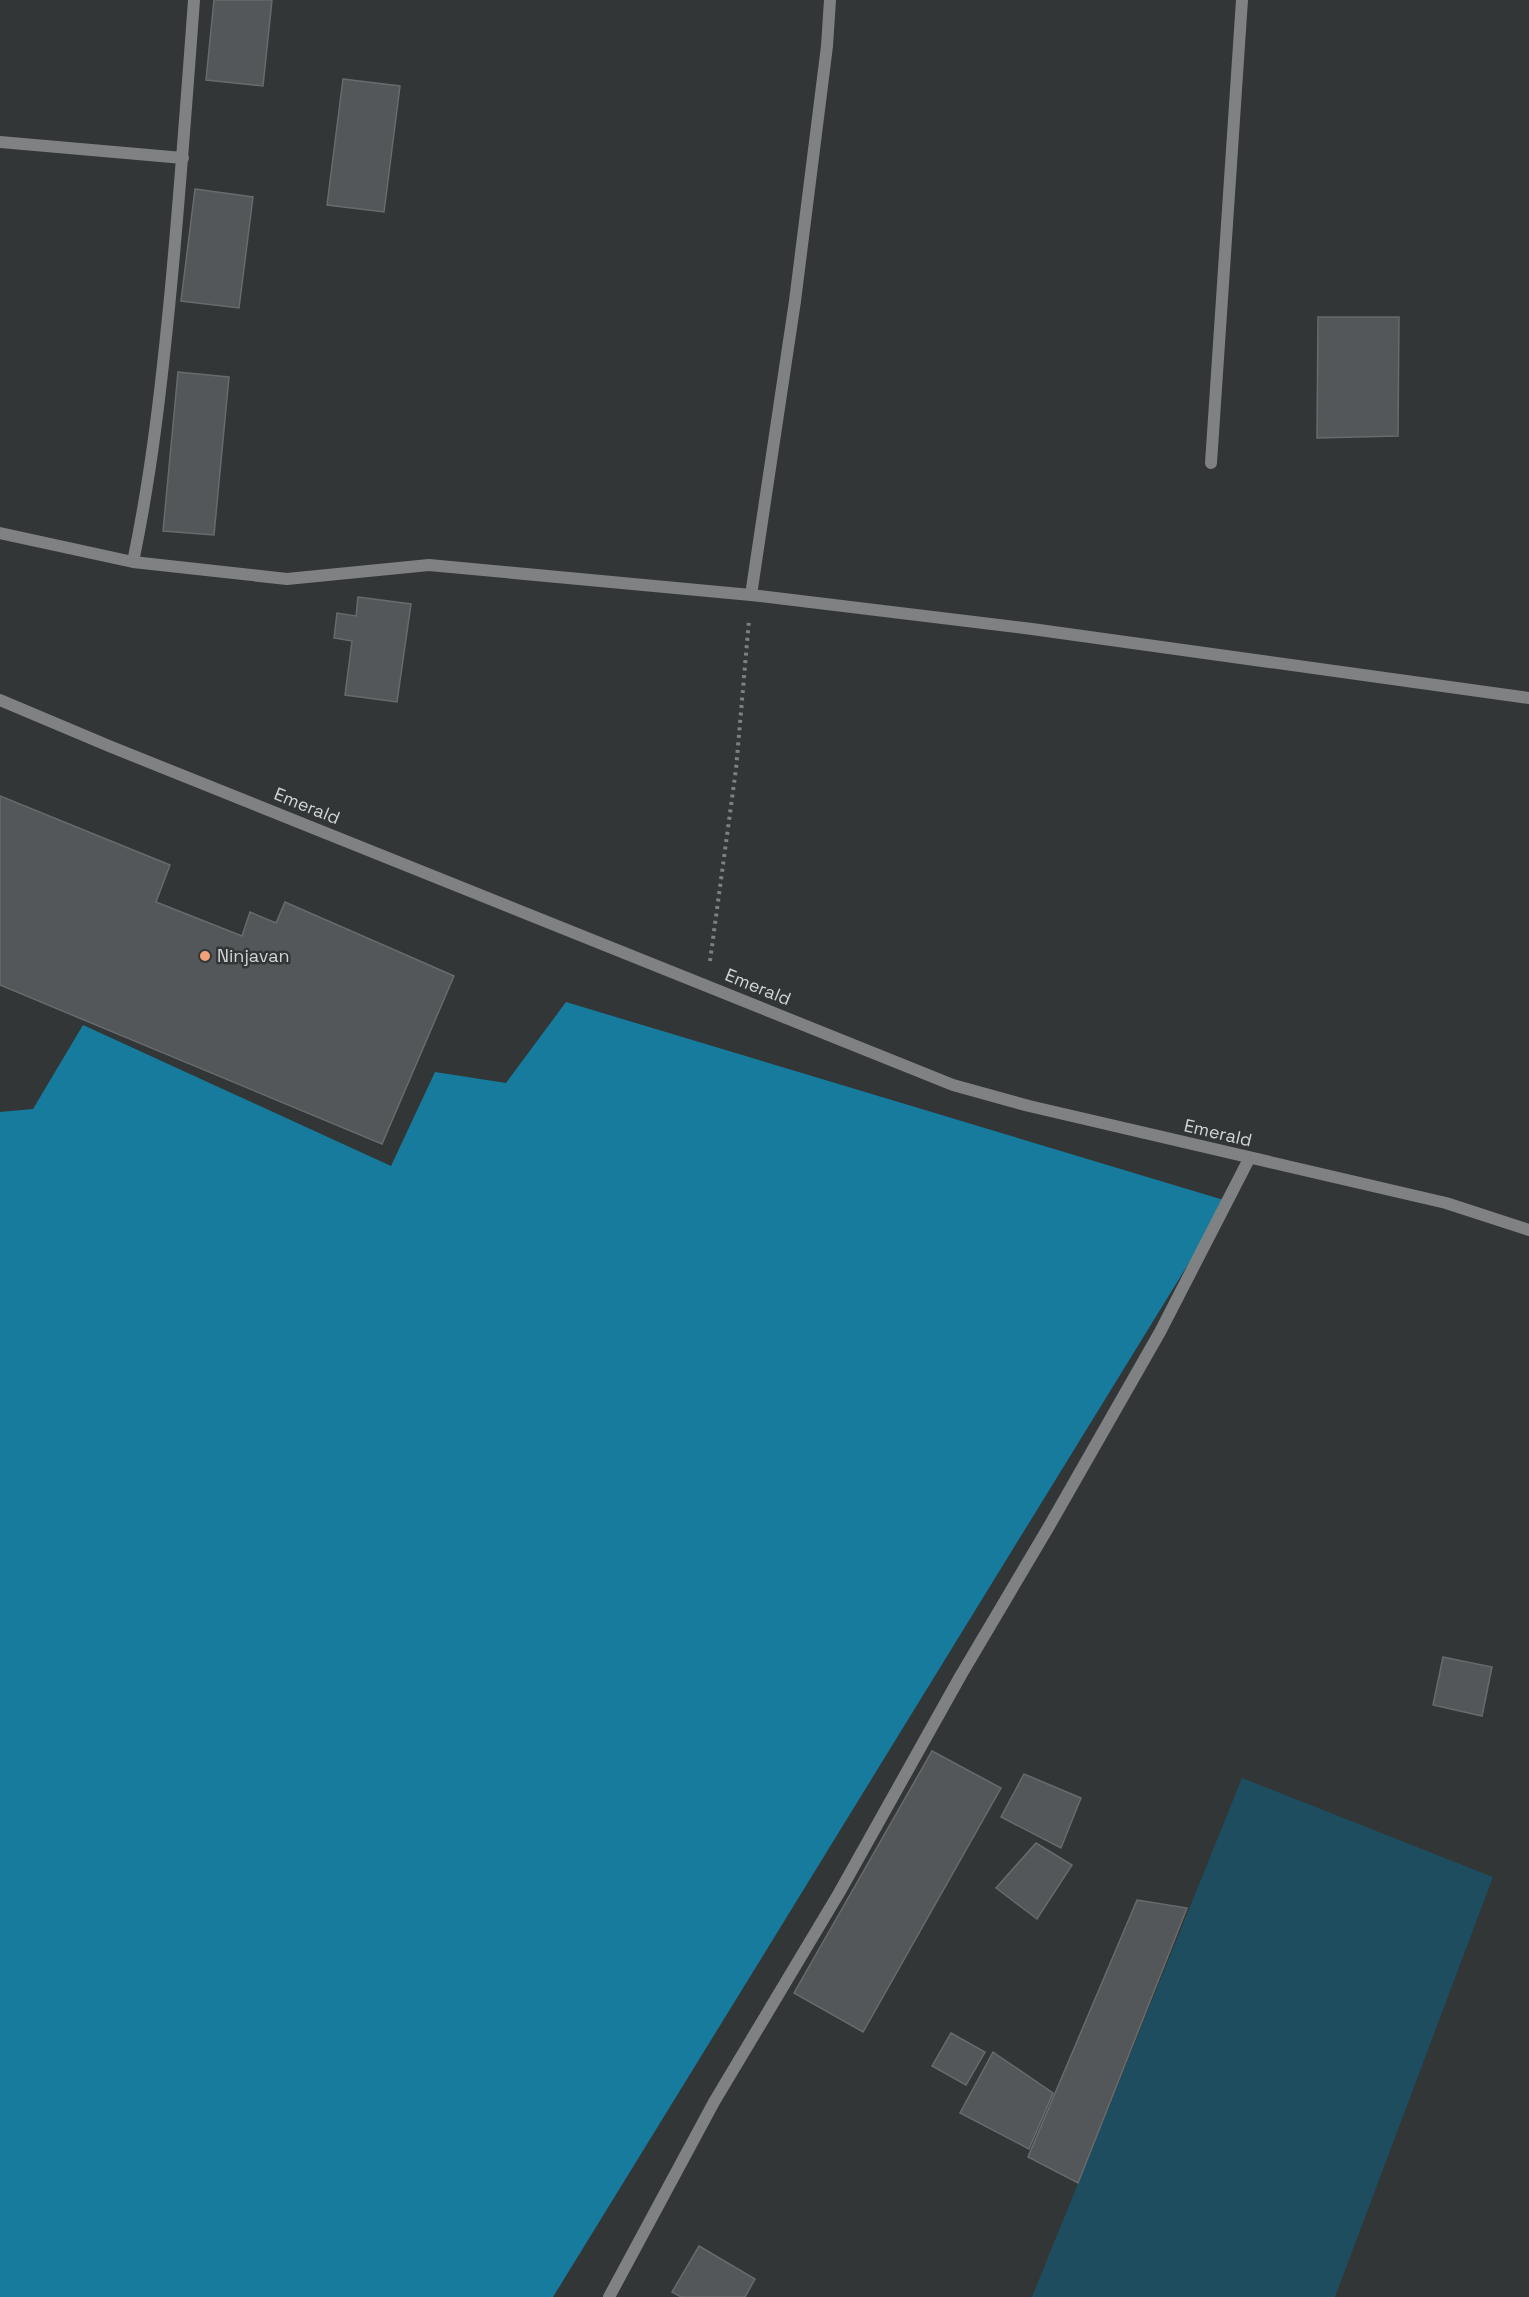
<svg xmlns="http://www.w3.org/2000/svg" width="1529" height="2297" viewBox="0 0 1529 2297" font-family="'Space Grotesk',sans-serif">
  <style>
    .green { fill: #1d4d5f }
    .forest { fill: #177b9d }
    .building { fill: #535759; stroke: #676b6d; stroke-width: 1.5 }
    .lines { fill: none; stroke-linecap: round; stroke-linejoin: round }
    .path { stroke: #7e8182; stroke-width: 4; stroke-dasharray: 3 4.5; stroke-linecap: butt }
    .lane { stroke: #7f8182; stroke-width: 12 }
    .street { stroke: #7f8182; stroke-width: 12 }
    .poi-dot { fill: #f1a27b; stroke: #323637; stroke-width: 2 }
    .labels { text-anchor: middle; stroke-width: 5; stroke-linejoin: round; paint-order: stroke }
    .street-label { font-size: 18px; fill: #d1d3d5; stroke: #323637 }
    .poi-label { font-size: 18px; fill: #d1d3d5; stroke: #323637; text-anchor: start }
  </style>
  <rect width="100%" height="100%" fill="#323637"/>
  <path class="green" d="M1242,1778L1493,1877L1335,2297H1032Z"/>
  <path class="forest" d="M566,1002L1227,1201L553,2297H0V1112L33,1109L83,1025L391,1166L435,1072L506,1083Z"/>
  <path class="building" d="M214,0H272L263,86L206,80Z
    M343,79L400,86L384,212L327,205Z
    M195,189L253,197L239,308L181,301Z
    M1318,317H1399L1398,436L1317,438Z
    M178,372L229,377L214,535L163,531Z
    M358,597L411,604L397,702L345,695L352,641L334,638L337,613L356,616Z
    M0,796L170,865L156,902L242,936L250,912L276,923L285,902L454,976L382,1144L0,985Z
    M1443,1657L1492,1667L1482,1716L1433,1705Z
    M932,1751L1001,1788L863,2032L794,1993Z
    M1024,1774L1081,1798L1061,1848L1001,1817Z
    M1036,1843L1072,1865L1037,1919L996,1888Z
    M1137,1900L1187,1908L1078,2183L1028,2157Z
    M951,2033L985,2052L966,2085L932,2066Z
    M993,2052L1053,2093L1029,2149L960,2113Z
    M699,2246L755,2279L745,2297H681L672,2292Z"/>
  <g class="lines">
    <path class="path" d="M710,961L736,769L749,620"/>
    <path class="lane" d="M1211,463L1242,0
      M751,595L795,301L827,46L830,0"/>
    <path class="street" d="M0,142L183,158
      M0,533L133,562L287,579L429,565L751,595L1032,629L1529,698
      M133,562C152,471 162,380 171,287C180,191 187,96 194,0
      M0,700L109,746L953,1085L1029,1106L1446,1203L1529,1230
      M609,2297L714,2102L839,1893L961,1675L1048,1528L1160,1332L1249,1159"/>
  </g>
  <circle class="poi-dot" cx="205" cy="956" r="6"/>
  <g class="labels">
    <g class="street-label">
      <text transform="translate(307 806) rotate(22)" y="6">Emerald</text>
      <text transform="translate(758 987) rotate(22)" y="6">Emerald</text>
      <text transform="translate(1218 1133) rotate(13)" y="6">Emerald</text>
    </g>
    <g class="poi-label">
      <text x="217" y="962">Ninjavan</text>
    </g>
  </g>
</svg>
